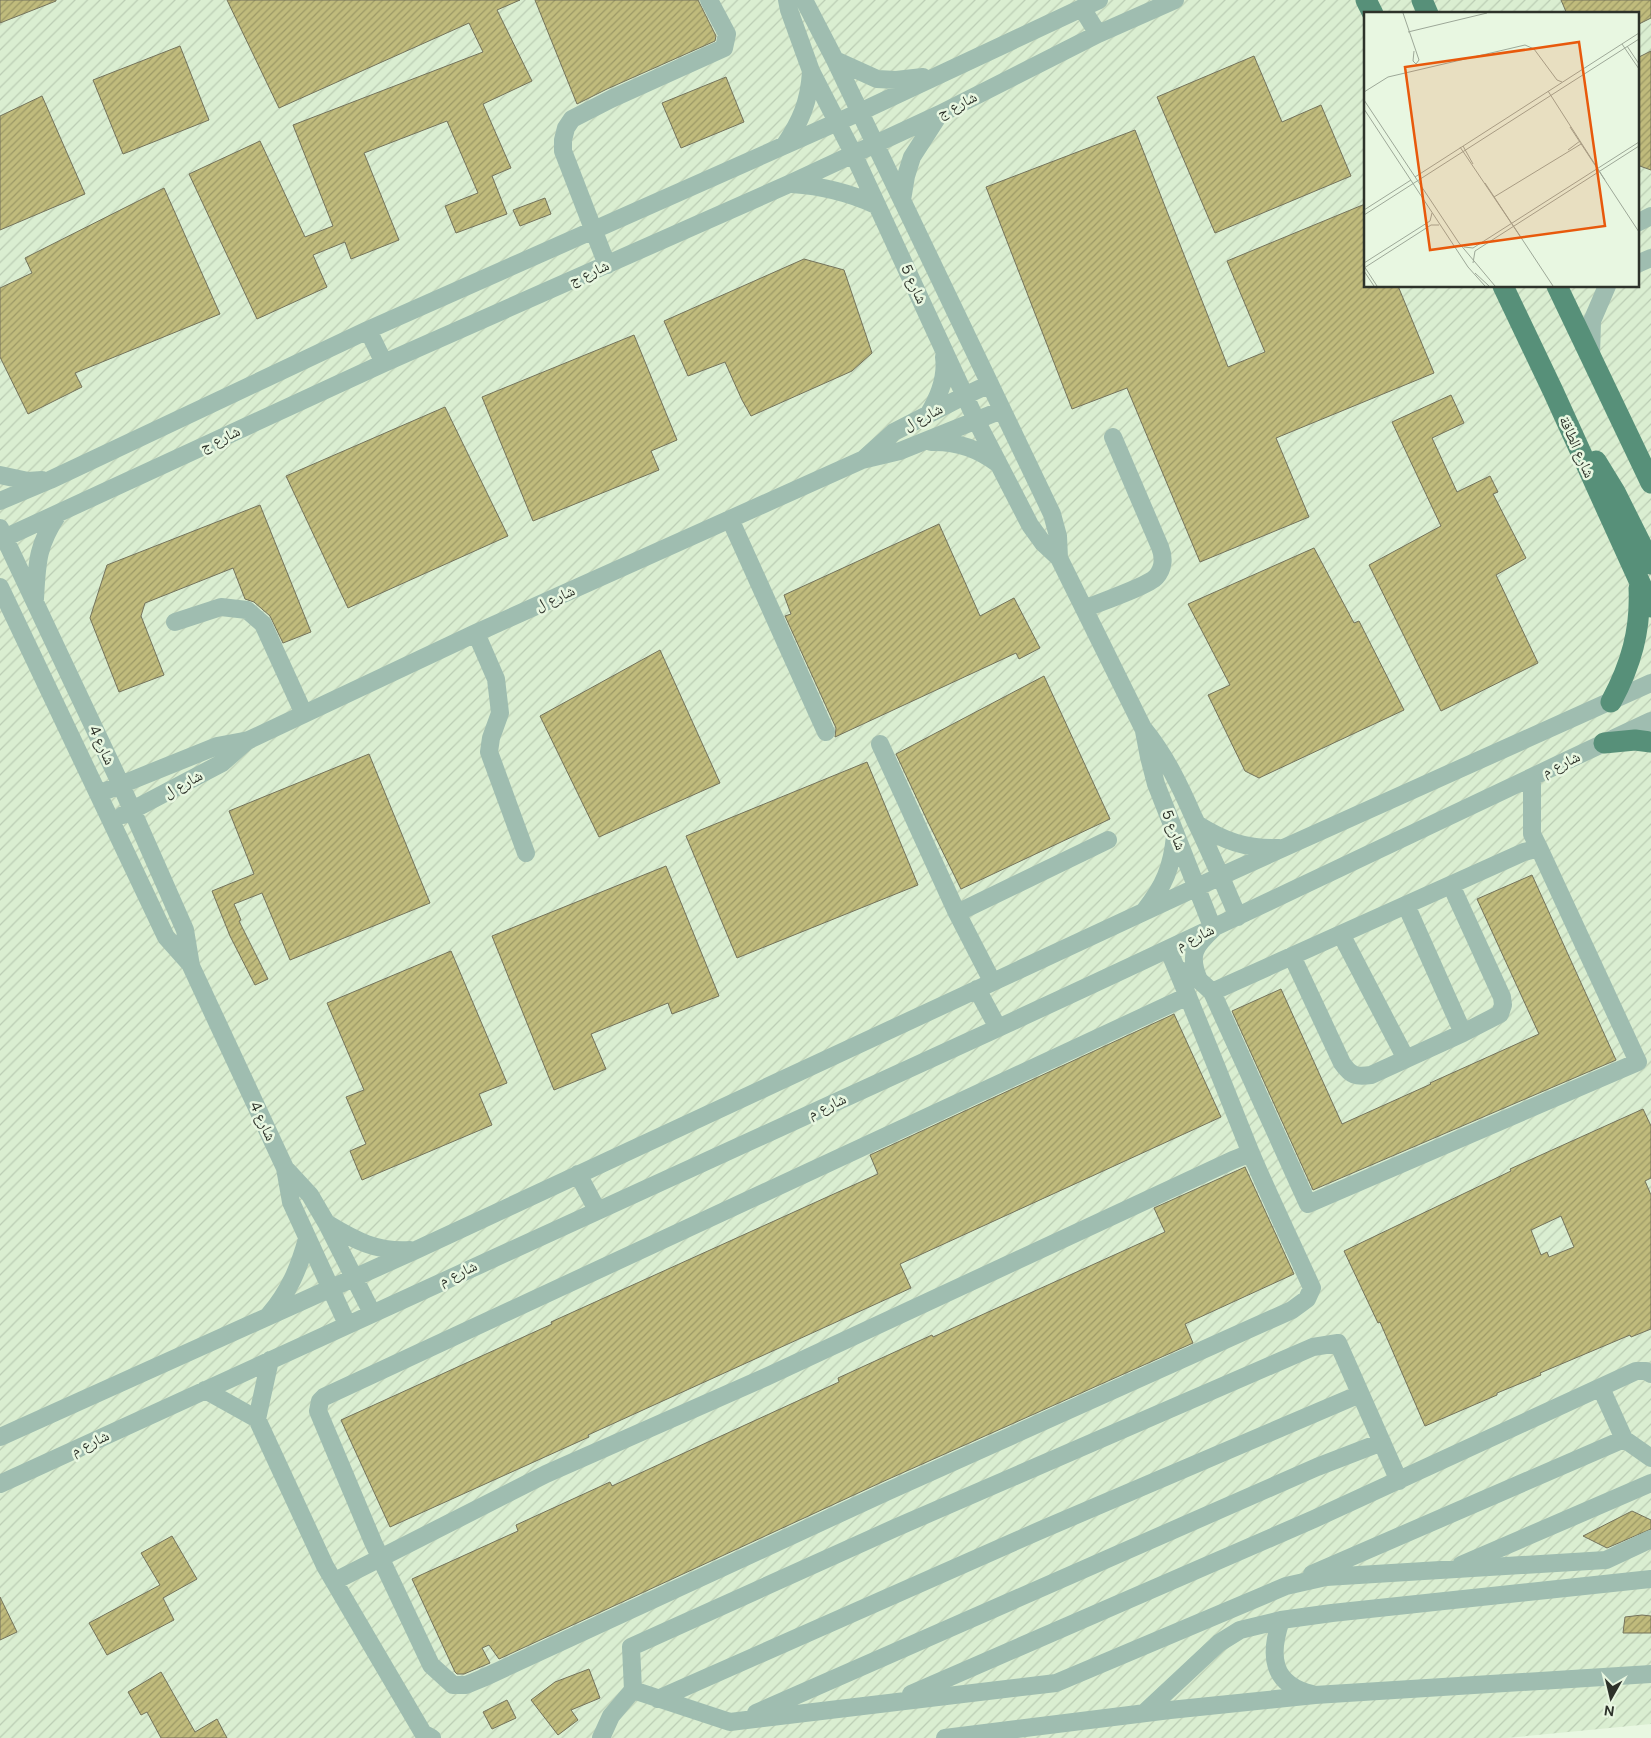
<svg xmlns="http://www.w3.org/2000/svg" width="1651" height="1738" viewBox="0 0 1651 1738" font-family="'DM Sans','Noto Naskh Arabic',sans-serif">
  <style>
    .industrial { fill: url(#industrial-furrows); fill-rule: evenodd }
    .building { fill: url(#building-hatch); stroke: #74735c; fill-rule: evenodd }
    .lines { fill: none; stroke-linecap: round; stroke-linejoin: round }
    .minor { stroke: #9fbdb0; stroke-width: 18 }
    .major { stroke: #579079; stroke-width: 21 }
    .labels { text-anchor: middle; stroke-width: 5; stroke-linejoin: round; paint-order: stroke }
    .street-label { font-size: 15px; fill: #2d322a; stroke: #e8f7e1 }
    .inset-road { fill: none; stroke: #9da898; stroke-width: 1 }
    .view { fill: #e8590c; fill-opacity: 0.15; stroke: #e8590c; stroke-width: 2.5 }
    .inset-edge { fill: none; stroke: #2d322a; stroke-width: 2.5 }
  </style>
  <defs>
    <pattern id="industrial-furrows" width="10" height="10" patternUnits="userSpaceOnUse" patternTransform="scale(1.25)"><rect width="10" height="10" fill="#daeed1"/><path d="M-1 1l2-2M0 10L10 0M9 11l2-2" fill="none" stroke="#bbcdb4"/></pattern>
    <pattern id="building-hatch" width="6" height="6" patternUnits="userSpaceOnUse" patternTransform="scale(1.25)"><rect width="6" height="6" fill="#c0bb7c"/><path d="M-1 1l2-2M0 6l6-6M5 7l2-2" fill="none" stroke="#9c9966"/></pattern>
  </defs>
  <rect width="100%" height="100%" fill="#e8f7e1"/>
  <path class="industrial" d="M0,0H1651V1724L1507,1738H0ZM1365,14H1637V286H1365Z"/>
  <path class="building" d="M0,0H56V1L0,23Z
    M227,0H520L497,10L532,81L483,104L511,168L492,176L507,214L456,233L445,206L478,193L447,121L364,153L399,240L351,259L345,242L313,255L327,287L257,319L189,174L260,141L305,237L333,226L293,125L483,52L469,23L279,108Z
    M535,0H698L716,36L715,41L607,89L577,104Z
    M1561,0H1651V18L1637,25V14H1567Z
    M180,46L209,120L123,154L93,80Z
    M1651,51V170L1637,165V58Z
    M1254,56L1282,122L1321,105L1351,176L1215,233L1157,97Z
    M726,77L744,122L681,148L662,103Z
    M42,96L85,194L0,230V116Z
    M1135,130L1228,367L1265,352L1227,261L1365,204V286H1398L1434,373L1276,438L1309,517L1200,562L1127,388L1072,409L986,187Z
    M164,188L220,314L75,373L82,387L28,414L0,357V288L32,273L25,258Z
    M545,198L551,214L520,226L513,210Z
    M804,259L844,270L872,353L852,371L751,416L742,400L725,362L688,376L664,321Z
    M634,335L677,440L651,451L659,470L533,521L482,397Z
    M1451,395L1464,423L1432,438L1457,492L1490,476L1498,492L1493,494L1526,558L1496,575L1538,663L1441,711L1369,565L1441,526L1392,422Z
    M445,407L508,536L348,608L286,476Z
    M260,505L311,632L283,643L270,616L254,602L245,599L233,568L145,603L141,616L164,675L119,692L90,618L107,565Z
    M939,524L980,616L1014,598L1040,648L1019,659L1016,653L835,737L836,728L785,616L791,614L784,595Z
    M1314,548L1354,623L1359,621L1404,710L1259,778L1245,771L1208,695L1230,685L1188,604Z
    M660,650L720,783L599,837L540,716Z
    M1044,676L1110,819L961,889L927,820L896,754Z
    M369,754L430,903L290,960L262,893L234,904L241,920L239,921L268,979L255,985L230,936L212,891L254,874L229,811Z
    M867,762L918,885L737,958L686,836Z
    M666,866L719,996L672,1014L668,1003L591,1034L606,1069L554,1090L492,936Z
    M1532,875L1616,1060L1313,1190L1232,1011L1281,989L1342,1124L1431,1084L1430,1083L1539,1034L1477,899Z
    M451,951L507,1083L479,1094L492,1125L362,1180L350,1151L366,1144L346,1097L364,1090L327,1003Z
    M1174,1014L1221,1117L900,1264L911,1288L588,1435L589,1437L390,1527L341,1420L552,1324L551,1322L878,1174L870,1155Z
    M1643,1109L1651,1126V1178L1645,1181L1651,1195V1329L1631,1337L1630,1335L1540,1373L1541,1375L1497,1393V1395L1425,1426L1380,1322L1378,1323L1344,1251L1511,1171L1510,1169ZM1561,1216L1574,1247L1549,1257L1547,1252L1541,1255L1531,1230Z
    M1245,1167L1294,1274L1185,1324L1193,1343L882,1482L499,1659L489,1645L482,1648L490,1663L464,1674H457L455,1672L412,1579L518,1531L516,1525L610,1482L612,1486L839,1382L838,1378L932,1335L933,1337L1165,1232L1154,1208Z
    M1632,1511L1651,1520V1529L1607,1548L1583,1536Z
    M172,1536L197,1579L163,1598L174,1620L107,1655L89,1623L160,1585L141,1553Z
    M0,1597L17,1632L0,1640Z
    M1642,1615L1651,1616V1633H1623L1625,1617Z
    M589,1669L600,1698L571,1710L578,1720L558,1735L531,1700L555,1682Z
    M161,1672L195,1732L217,1719L227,1738H161L147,1712L141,1715L128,1692Z
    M507,1700L516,1718L492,1729L483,1712Z"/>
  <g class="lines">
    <path class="minor" d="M787,0L789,10L811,71L853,153L976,420L1030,525L1043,543L1059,558L1143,728C1166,756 1180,786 1194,818C1210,851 1224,884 1238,917
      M804,0L835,60L1052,514L1058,536L1059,558
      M1082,8L1098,34
      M835,60L877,79L896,80L923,77
      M784,146C801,121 809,102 811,72
      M792,184C822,186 848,192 876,205
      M902,200L906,176L912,157L939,115
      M1637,223L1651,216
      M1637,264L1651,258
      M607,265L563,151V140L566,128L572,119L611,99L724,48L727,34L709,0
      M368,330L384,363
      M1591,356L1592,321L1607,286
      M928,415C939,397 947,378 944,357
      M931,442C956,441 977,448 997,463
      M865,458L894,432L964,396L990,384
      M0,475L28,481L42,480
      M0,501L50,480L368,330L860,112L1099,0
      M730,519L826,732
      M0,528L121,785L185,930L191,966L285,1168L291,1202L347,1324
      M0,540L384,363L789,184L940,114L1098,34L1175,0
      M0,587L166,937L191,965
      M35,599C37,562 37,546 58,514
      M1084,609C1098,603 1148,586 1156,577C1164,568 1164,557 1160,547L1113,437
      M175,622L221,607L247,610L263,624L304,714
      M476,633L496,679L500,713L491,738L489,752L526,853
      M1144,731L1149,757L1156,784L1213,929C1195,946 1188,954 1199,980
      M880,744L957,913L992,981
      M98,794L217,746L249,740L476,633L862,460L900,451L1002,410
      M123,815L222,763L248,740
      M1197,824C1224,841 1246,849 1279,848
      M1406,905L1463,1033L1500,1014L1503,1005L1502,997L1451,885
      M1145,910C1164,886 1172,867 1175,836
      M957,913L1108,840
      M1341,934L1406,1059
      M1168,949C1197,1016 1223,1084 1250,1151C1268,1194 1288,1235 1307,1277L1312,1288L1307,1299L1292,1310L886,1492L483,1678L466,1685H453L431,1665L373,1542L318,1411L320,1401L324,1397L1188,996
      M1292,956L1342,1063C1351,1076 1356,1077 1371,1075L1463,1033
      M1177,970C1192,972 1201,982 1212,992L1524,852L1539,848L1532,834V777
      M977,989L998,1028
      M1212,992L1308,1204L1638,1062L1539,848
      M285,1168L310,1195L327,1224L372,1313
      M578,1174L597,1210
      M328,1224C356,1241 377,1252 410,1250
      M269,1315C289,1292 299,1268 307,1239
      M1601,1388L1624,1439L1651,1458
      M205,1390L257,1419L325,1566L423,1733L432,1738
      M257,1419L270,1360
      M0,1437L416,1250L1221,876L1651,683
      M0,1484C332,1331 665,1180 998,1028C1216,928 1433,823 1651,721
      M1461,1565L1651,1483
      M1312,1574L1624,1439
      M335,1581L546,1474L766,1377L1233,1160L1251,1153
      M1281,1620C1269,1655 1271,1684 1312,1694
      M633,1690L631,1647L895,1528L1313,1347L1338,1343L1399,1481
      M911,1694L1314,1519L1636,1371H1646L1651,1374
      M658,1699L1041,1530L1360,1394
      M756,1713L1317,1467L1382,1442
      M1144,1713L1219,1643L1240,1630L1281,1620L1332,1613L1651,1579
      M601,1738L611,1716L633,1690L730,1722L1056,1683L1286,1586L1326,1577L1606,1560L1651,1539
      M945,1738L1170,1710L1315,1695L1651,1674"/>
    <path class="major" d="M1366,0L1373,14
      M1422,0L1428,14
      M1503,286L1553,391L1651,607
      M1557,286L1651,483
      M1596,461L1615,492L1651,564
      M1611,702C1631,665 1641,630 1639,588
      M1604,743L1635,740L1651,742"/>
  </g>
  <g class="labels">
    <g class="street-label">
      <text transform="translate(957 105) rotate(-26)" y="5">شارع ج</text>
      <text transform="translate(589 273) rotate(-24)" y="5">شارع ج</text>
      <text transform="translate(914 284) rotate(65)" y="5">شارع 5</text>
      <text transform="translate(923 417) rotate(-27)" y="5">شارع ل</text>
      <text transform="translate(220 439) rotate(-25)" y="5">شارع ج</text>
      <text transform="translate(1577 447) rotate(66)" y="5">شارع الطاقة</text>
      <text transform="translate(555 598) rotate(-24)" y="5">شارع ل</text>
      <text transform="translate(102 745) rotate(65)" y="5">شارع 4</text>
      <text transform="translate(1561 764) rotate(-25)" y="5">شارع م</text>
      <text transform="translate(183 784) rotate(-28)" y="5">شارع ل</text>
      <text transform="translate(1174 830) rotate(69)" y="5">شارع 5</text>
      <text transform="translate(1195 937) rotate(-25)" y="5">شارع م</text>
      <text transform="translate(827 1106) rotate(-24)" y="5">شارع م</text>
      <text transform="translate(263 1121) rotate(65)" y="5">شارع 4</text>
      <text transform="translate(458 1273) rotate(-24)" y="5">شارع م</text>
      <text transform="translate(90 1443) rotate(-25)" y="5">شارع م</text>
    </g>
  </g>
  <g transform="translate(1364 12)">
    <rect width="275" height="275" fill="#e8f7e1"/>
    <path class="inset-road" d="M39,1L55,48L52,52L49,49L50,39M44,20L123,1M258,32L275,57M263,34L275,52M184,79L241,168M0,80L24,65L161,33L170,37L193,68L198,70M0,88L95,231L131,274M0,97L104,255L121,274M206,115L275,220M99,134L109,152M96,135L158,227M204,138L216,129M51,165L275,21M121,171L189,274M130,185L217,132M0,198L47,168M0,203L275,27M100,235L109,236L275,130M0,251L66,209L68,201M109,251L111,239L275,134M0,254L13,274M0,256L67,213H75M0,259L10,274M111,261L125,274"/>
    <path class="view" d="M215,30L241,214L66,238L41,55Z"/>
    <rect width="275" height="275" class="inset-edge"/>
  </g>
  <g transform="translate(1611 1698) rotate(188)" stroke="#e8f7e1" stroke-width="4" paint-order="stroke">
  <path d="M0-4L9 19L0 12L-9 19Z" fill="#2d322a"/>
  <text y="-8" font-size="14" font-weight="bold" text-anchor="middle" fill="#2d322a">N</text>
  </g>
</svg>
